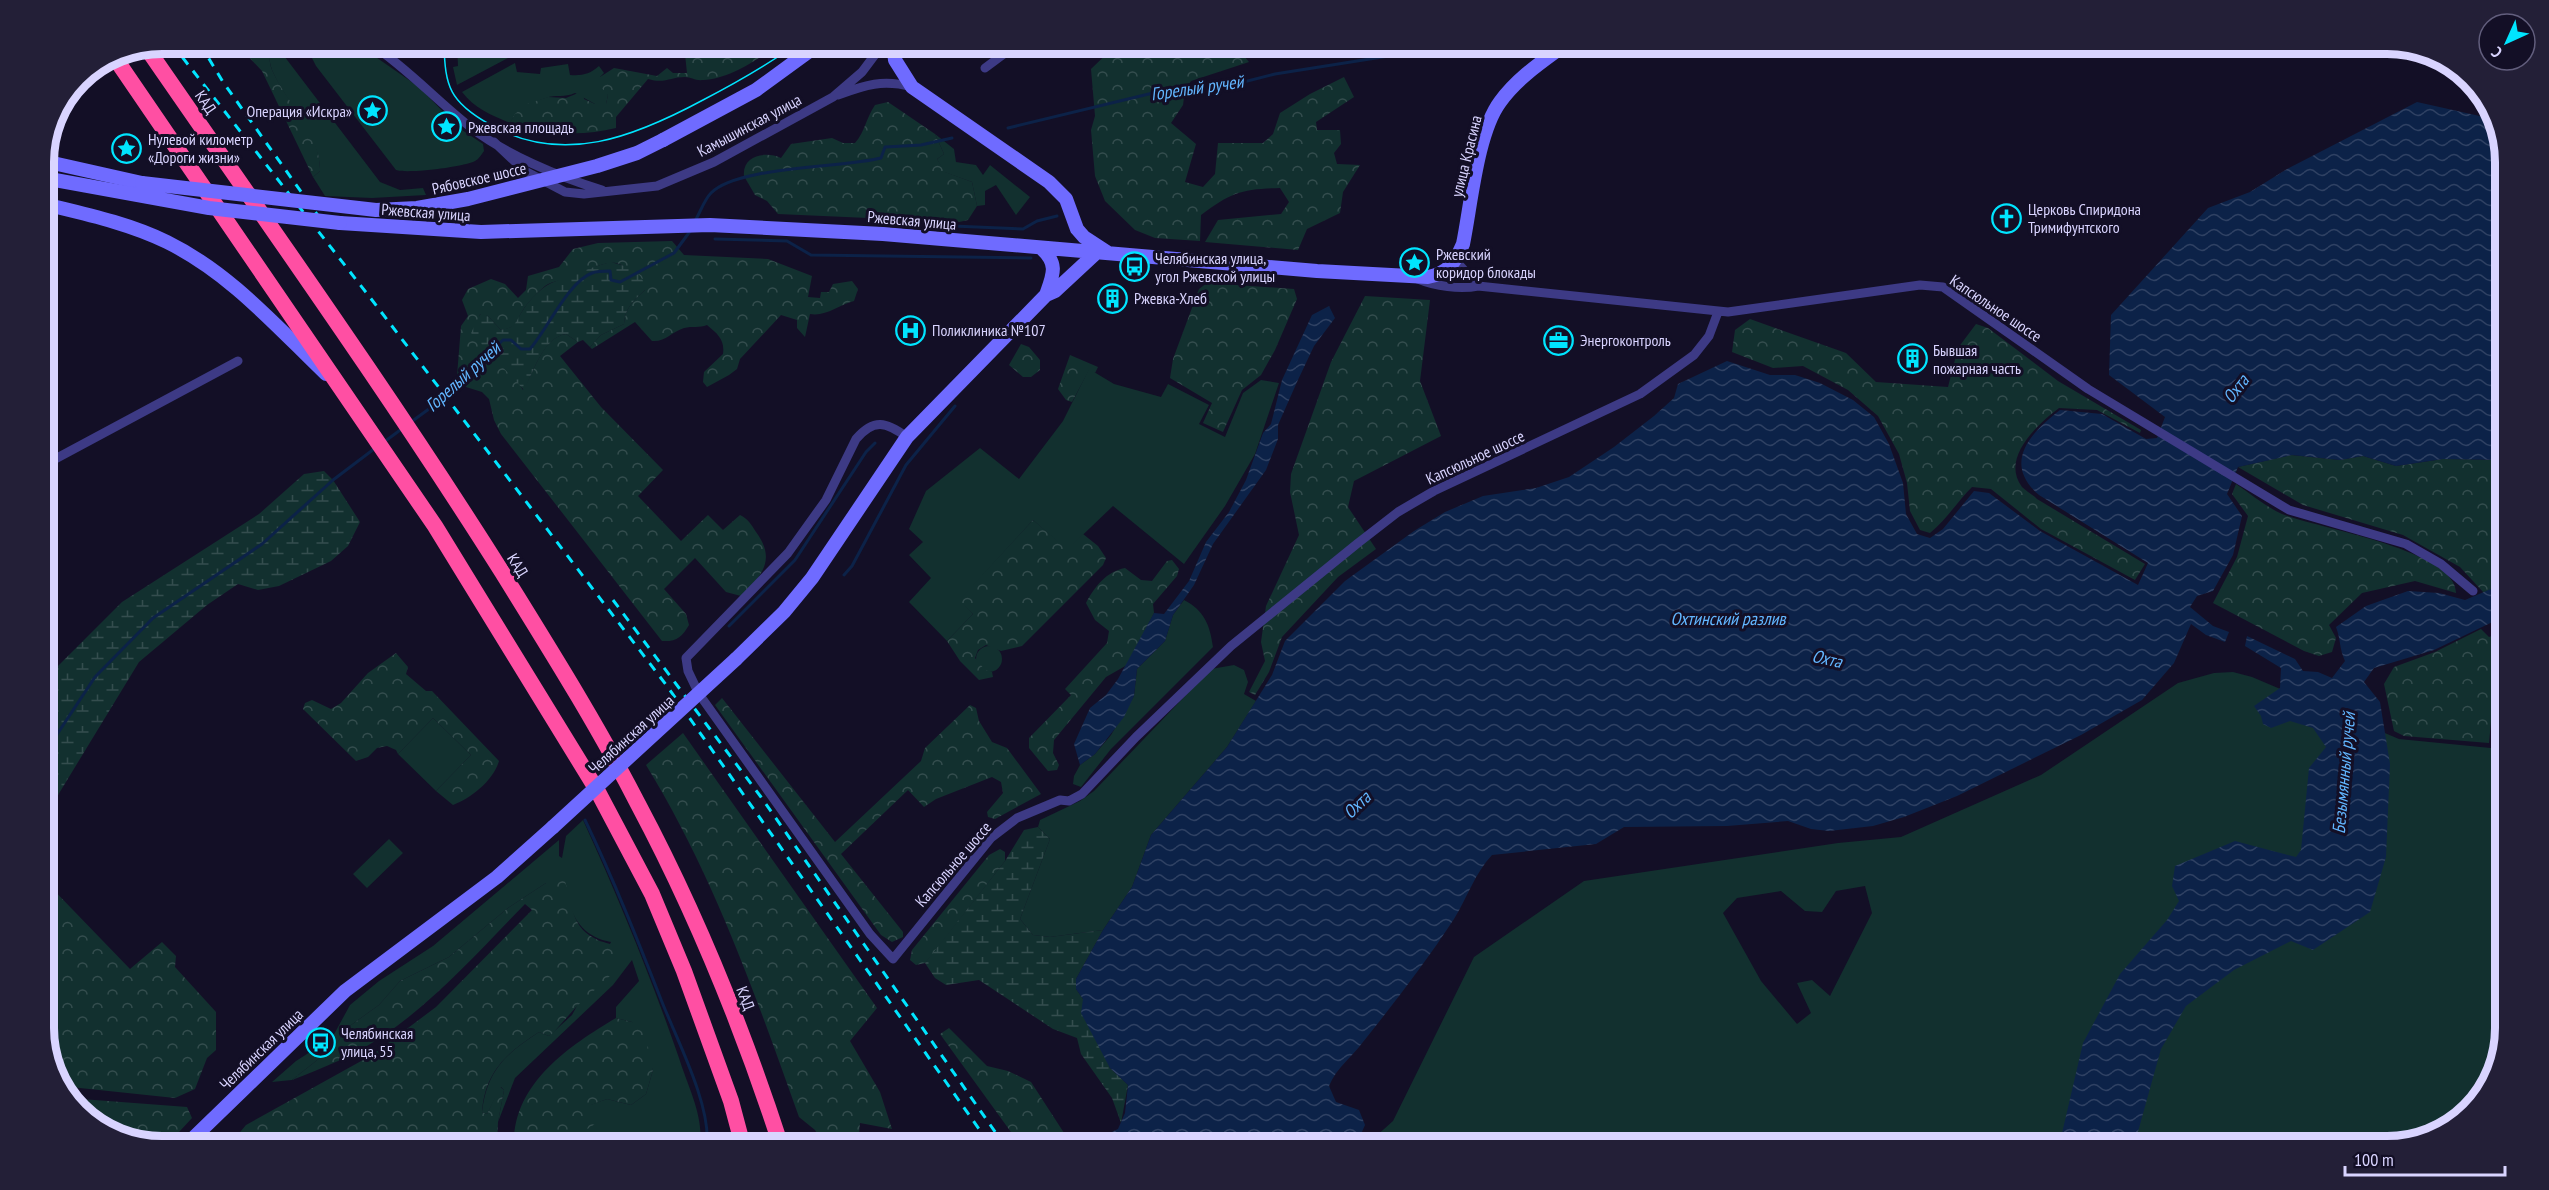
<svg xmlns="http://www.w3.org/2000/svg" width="2549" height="1190" viewBox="0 0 2549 1190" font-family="'PT Sans Narrow',sans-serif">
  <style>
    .green { fill: #12302f; fill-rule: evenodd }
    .forest { fill: url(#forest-crowns) }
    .wetland { fill: url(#wetland-marsh) }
    .water { fill: url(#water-waves) }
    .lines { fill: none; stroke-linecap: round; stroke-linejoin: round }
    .stream { stroke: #0c2248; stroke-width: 3 }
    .street { stroke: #3d3a85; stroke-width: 9 }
    .secondary { stroke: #6f6bff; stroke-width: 14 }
    .highway { stroke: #ff4fa3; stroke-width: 16 }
    .tram { stroke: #00e5ff; stroke-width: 1.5 }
    .rail { stroke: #00e5ff; stroke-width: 3; stroke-dasharray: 9 8; stroke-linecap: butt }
    .secondary-bridge { stroke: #6f6bff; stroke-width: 14 }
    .labels { text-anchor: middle; stroke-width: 6; stroke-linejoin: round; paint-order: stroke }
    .street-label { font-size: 16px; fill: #d9d4ff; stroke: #130f26 }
    .poi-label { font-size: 16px; fill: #d9d4ff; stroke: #130f26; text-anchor: start }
    .water-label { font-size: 18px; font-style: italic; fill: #62b6ff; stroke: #130f26 }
    .rim { fill: none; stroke: #d9d4ff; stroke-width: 8 }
  </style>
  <defs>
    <pattern id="forest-crowns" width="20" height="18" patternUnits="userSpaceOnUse" patternTransform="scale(1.5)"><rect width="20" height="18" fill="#12302f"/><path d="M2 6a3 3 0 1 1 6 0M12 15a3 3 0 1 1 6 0" fill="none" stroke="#344d4e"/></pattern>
    <pattern id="wetland-marsh" width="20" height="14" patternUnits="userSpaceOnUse" patternTransform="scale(1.5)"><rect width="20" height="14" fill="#12302f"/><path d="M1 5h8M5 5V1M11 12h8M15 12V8" fill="none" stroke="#344d4e"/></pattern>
    <pattern id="water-waves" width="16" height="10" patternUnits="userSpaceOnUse" patternTransform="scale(1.5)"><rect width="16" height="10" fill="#0c2248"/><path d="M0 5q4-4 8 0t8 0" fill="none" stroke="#2f4163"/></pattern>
  </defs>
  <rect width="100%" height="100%" fill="#130f26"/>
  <path class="green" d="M264,44H275L380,182L400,190L423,188L426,195L372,198L325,196L313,177L320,171C321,136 284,100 272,70C269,61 269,54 264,44Z
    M305,44H357L419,87L459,128L483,144L484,151C481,155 479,159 475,161C464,167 407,174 396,170L316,66Z
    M457,44H498L508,58L457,85L453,67L458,66Z
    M515,63L517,72L540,74L541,68L568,64L570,75C582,76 590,74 599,66L604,73L600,77L608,95L606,104H595L575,93C565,98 556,94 546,98C533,102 516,111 510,123C491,115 474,108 462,92Z
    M935,134L954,149L956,162L976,165L983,175L990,165L1030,197L1016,215L996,185L985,191V205L977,206L972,182L944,172L937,159L944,154Z
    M1089,369L1114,384L1161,397L1168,384L1209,405L1199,424L1225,437L1243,393L1261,380L1279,383L1255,454L1225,506L1184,564L1113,506L1067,550L1033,520L960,600L973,614L947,641L909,602L931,578L909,555L923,542L909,529L926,491L980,448L1019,479L1063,421Z
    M1184,600C1204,610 1210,625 1213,647L1111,749L1081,787L1073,784L1074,776L1080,765L1095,754L1111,735L1134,696L1137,669L1165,641L1173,615Z
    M976 659a13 13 0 1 1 26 0a13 13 0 1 1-26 0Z
    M1234,665L1244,670L1248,682L1244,694L1256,701L1227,747L1151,835L1132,887L1103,930L1050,937L1033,935L1020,919L1050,839L1038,827L1040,820L1080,801L1094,791L1211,669Z
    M2233,672L2252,677L2399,739L2501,749L2497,818L2505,837V1028L2496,1074L2453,1126L2387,1146H1365L1393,1121L1474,957L1584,881L1838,843L1901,837L2041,775L2178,683L2214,673ZM1865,886L1872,913L1830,996L1812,980L1797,983L1811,1013L1797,1024L1761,981L1723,913L1737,898L1781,891L1805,911L1822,912L1836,891Z
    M433,718L471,755L436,791L398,754Z
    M583,820C619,899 651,977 679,1058C688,1087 704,1116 700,1146H618L601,1134L586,1146H572L574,1138L590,1105L607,1099L631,1105L646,1094L653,1070L632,1022L616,1018V1007L639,981L632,960L613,985L515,1078L498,1122L504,1090L501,1087L487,1114L482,1112C487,1071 505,1054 539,1032L549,1036L572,1015L611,942C587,938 573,922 568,898L546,883L508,908L449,957L400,981L379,1005L347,1028L335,1046L292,1080L272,1082L296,1061L332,1038L350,1005L379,981L433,946L559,840V856L562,858L566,836Z
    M389,839L403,853L367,888L353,874Z"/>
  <path class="forest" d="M241,44H265C270,54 269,63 272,70C287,104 321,133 320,171L313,177L262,71L246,54Z
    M700,44H718L722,46L726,44H779C759,59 729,79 703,80C696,81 691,77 685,77C670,77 665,84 648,79L616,117V128C580,137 545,134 510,123L515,114L527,104L548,97L566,98L583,91L584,99L595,104H606L608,95L599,85L600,77L614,68L657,76L667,68L673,73H687L685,54Z
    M1117,44H1145L1157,53C1173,41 1179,43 1194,55L1234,44L1249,62L1191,81L1185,90L1183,105L1171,123L1196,144L1185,182L1203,187L1215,174L1218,143H1263L1273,134L1280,113L1310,94L1344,77L1354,97L1316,122L1317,130H1340L1341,144L1334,153L1337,164L1360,165L1343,192L1340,213L1307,229L1298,250L1205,242L1218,220L1281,214L1289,202L1280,188C1242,189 1232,192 1201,215L1200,241L1155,238L1135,230L1105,201L1095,176L1091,130L1095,116L1091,69Z
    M888,102L935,134L944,154L937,159L945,172L972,182L977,206L968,220L959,222L778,214L767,201L755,195L744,176C742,155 766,151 781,158L791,144L832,138L843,143H855C865,132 866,118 875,105Z
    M672,241L684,255L768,259L812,276L808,297L820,298L821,292H829L833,284L852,281L858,289L854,301C839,305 825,317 810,314L805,337L797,328V320L781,315L740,359L737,369L729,375L707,387L703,382L704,372L723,354C725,340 718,334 707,325C699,328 692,326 684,328C671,332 666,342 652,341L635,322L592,349L590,347L601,335L624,324C625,308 633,301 645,290C619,254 614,259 576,275C567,280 553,280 545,286C538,292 527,303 523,310C514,324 520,326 501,330L488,316L480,314L479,320L523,390C535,371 542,338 566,334L578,342L560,356L601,407L663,470L638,496L681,541L708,515L723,530L740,515C748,519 751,524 756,532C776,559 763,575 741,596L726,592L695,558L664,589L686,614L689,625C682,637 676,642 662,641L501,434L494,420L489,399L482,392L466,387L457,376L461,326L468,316L462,300L468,289L491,279L505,284L518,298L526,290L528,276L559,267L573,249L598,243Z
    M1207,283L1294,289L1297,299L1275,350L1261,375L1242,390L1223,432L1203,423L1212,403L1170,378L1173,359L1199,289Z
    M1365,296L1430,300L1420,381L1441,436L1354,481L1348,507L1376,549L1338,577L1282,637L1269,672L1255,695L1249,692L1265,661L1261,642L1266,606L1299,535L1290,492L1291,474L1331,362Z
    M1750,319L1846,353L1876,382L1948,387L1958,348L1976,324L1988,328L2058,381L2141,430L2140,433L2097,410L2059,408C2038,424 2000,458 2022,487C2026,491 2033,495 2037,499L2145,564L2135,580L2041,529L1991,489L1972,487C1957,502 1946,520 1930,533L1920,530L1910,511L1907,483L1899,454L1878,416L1848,390L1803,366L1773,368L1732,352L1735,330Z
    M1021,344L1029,347L1040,360V370L1031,377H1023L1009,365Z
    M1070,355L1098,367L1095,373L1089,370L1072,402L1066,400L1058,389Z
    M2291,455L2340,460L2363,456L2396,466L2443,459L2505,460V583L2484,593L2460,567L2403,535L2303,505L2238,467Z
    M2236,484C2251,494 2266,507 2282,514C2316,528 2457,550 2456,593L2415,581L2362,593L2329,625L2336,638L2332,652L2319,656L2304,651L2213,603L2237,557L2248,516L2232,494Z
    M1033,520L1067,549L1083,534L1098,546L1106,558L1103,565L1022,646L1001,651L986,645L978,650L975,658L985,670L992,672L993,677L979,680L960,661L947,641L973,614L959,600Z
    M1172,560L1179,569L1177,576L1153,604L1154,613L1127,665L1106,677L1054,740L1053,753L1059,765L1057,770L1048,771L1029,748V738L1071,695L1065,689L1107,643L1109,631L1095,620L1086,603C1095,586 1106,572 1125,568L1141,580L1152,581L1167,561Z
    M2481,629L2489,637L2494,635L2496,666L2489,743L2404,736L2394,731L2384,684L2394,667L2435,652Z
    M396,653L408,667L406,674L426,691H432L499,761C493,781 471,798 453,805L436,791L471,755L433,718L398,754L396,750L387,746L377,748L368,757L356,761L303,709L305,703L312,700L331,709L341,703L368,673Z
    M722,698L835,842L921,761L925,748L970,705L976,708L979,721L992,742L1007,748L1041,794L995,819L988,817L987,812L1003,793L1001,782L992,777L936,799L924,807L908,790L841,854L903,932V937L892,942L881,935L715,705Z
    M683,733L877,1008L850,1041L880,1092L892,1129L860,1123L858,1146H824L815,1130L799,1117C756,996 713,874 646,765Z
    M1000,849L1005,852V861L932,955L925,963L916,965L910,960L912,950L989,855Z
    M564,878C571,898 570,926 594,938C603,944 610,941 618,950L616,966L611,975L576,1007L553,1033L549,1036L539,1032C506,1053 485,1072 482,1112L487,1114L500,1087L504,1090L498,1122L497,1146H235L236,1137L246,1125L372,1055L436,1007L532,910L525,904C480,950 436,1000 383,1036C355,1055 323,1068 292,1080L335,1046L347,1028L379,1005L400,981L449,957L508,908L546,883Z
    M44,880L130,969L162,942L176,956L175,967L216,1012V1050L207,1058L195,1089L175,1098L61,1086L44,1036Z
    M616,1018L632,1022L645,1033L653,1070L646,1094L631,1105L607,1099L591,1105L595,1124L574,1138L572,1146H514C512,1084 569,1046 616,1018Z
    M949,1028L987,1066L1008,1071L1031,1082L1066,1136L1076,1140V1146H1021L940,1034Z
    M68,1098L187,1107L192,1118L166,1146H162L116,1137Z"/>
  <path class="wetland" d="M611,262C628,267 644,271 645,290C633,301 625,308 624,324L601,335L590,347L583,340L578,342L566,334C543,338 534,371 524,390L471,333L481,313L488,316L501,330C517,327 515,322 523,310C527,303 538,291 546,286C553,281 601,264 611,262Z
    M324,471L333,480L360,522L348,546L331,561L279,586L258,590L238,584L207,605L139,662L44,818V680L122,602L259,514L304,474Z
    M1038,827L1050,839L1020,919L1033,935L1050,937L1103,930L1076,979V989L1083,999L1110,1068L1128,1085L1121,1123L1112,1098L1081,1054L1077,1038L1053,1029L979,980L946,985L935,978L925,963L1005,861L1024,830Z"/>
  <path class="water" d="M2417,102L2493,119L2505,155V460L2443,459L2396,466L2363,456L2340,460L2292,455L2238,467L2227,494L2242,516L2233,555L2213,591L2197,596L2190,607L2213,626L2229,632L2225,642L2206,635L2191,624L2174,663L2142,700L2081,735L1957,796L1904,817L1873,826L1829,831L1811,829L1788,821L1727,826L1624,827L1596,844L1492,855C1475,873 1467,898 1454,919C1426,962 1395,1002 1363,1042C1351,1058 1337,1067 1329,1086L1336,1102L1359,1110L1365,1125L1361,1134C1341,1134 1321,1129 1307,1146H1093L1097,1139L1118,1129L1125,1113L1128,1085L1110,1068L1081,1013L1083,999L1076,989V979L1103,930L1132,887L1151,835L1227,747L1272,675L1285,641L1345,581L1414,531L1445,512L1483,496L1536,488L1569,477L1614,447L1654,416L1674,398L1678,384L1727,361L1770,375H1795L1820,383L1853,400L1874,417L1889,444L1903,483L1906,514L1917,534L1930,538L1943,529L1974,491L1989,493L2040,531L2138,585L2148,563L2039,495C2002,463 2030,433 2060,410L2102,414L2146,439L2157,438L2165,417L2109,375L2111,315L2208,208L2250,192L2287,169Z
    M1329,306L1335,318L1314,346L1297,382L1278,425V439L1266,470L1213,544L1194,585L1173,615L1165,641L1137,669L1134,696L1124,717L1095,754L1080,765L1074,744L1090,708L1106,695L1118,679L1154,613L1164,614L1189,581L1206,542L1229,512L1246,480L1263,433L1271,424L1282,380L1312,315Z
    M2505,583V616L2434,650L2374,668L2364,682L2380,702L2390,764L2386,857L2370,912L2313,950L2291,941L2234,970L2186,1006L2161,1049L2134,1146H2059L2083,1043L2120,974L2167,920L2179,901L2172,886L2175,866L2235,841L2296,857L2301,850L2309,768L2326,747L2313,728L2290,721L2271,728L2263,724L2261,716L2254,706L2280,688L2281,668L2245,646L2247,636L2295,659L2303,671L2318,672L2332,678L2345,661C2339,648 2341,640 2336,627L2366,606L2408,591L2439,593L2465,600Z"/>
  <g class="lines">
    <path class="stream" d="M1008,128L1182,86L1220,88L1275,74L1414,52L1420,44
      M695,221C700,213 704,200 711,193C737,166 843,168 881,158L885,147L921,145L952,138
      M953,226L1023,229L1037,221L1057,216
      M715,239L787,241L811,255L1031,258
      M411,422L433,406L503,340H511L521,349H530C547,330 568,282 592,273C597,271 605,271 610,271L611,280L620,282L674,253L691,230
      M384,442L403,428
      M844,575L852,566L906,465L955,406
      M729,626L795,560L866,452L875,443
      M44,754L95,677L153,618L262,544L333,480L374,449
      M585,820C614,880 638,941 662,1002C678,1042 711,1105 707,1146"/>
    <path class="street" d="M371,44C407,68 435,99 469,126C504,154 559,177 602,190
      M985,68L1017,44
      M838,95C865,85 883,79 912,87
      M494,142L525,171L565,192L584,194L657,186L714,162L833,97L862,72L883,44
      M1456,261L1478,286
      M1418,279C1435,286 1460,290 1478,286L1728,312L1920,285L1943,287L2088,389L2289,510L2406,544L2441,564L2473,591
      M907,437C886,422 874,418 856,439L826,500L788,553L686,658L688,671L699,694L870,934L893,959L991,838L1017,818L1060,800L1069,801L1082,794L1136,737L1231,646L1358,543L1398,512L1434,491L1640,394L1694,355L1709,336L1718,312
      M44,465L238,361"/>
    <path class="secondary" d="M893,44L895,60L912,87L1049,182L1066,199L1077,229L1084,237L1107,252
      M663,140L756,90L819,44
      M44,161L142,183
      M44,204C85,214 128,223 167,242C230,273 276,326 326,374
      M340,223L481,232L710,225L883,234L1317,271L1428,277C1448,273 1455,263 1463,244C1471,205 1477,133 1500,102C1517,78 1543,61 1566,44
      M1041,248C1059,264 1053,275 1046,295
      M736,659L784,612L812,578L907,437L1046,295L1055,291L1097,252
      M185,1146L345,991L497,877L553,827"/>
    <path class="highway" d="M146,47C266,221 389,393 502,572C549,648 597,724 638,804C696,913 743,1029 781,1146
      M113,55L435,526L597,790L652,894L684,971L731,1101L743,1146"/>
    <path class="tram" d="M444,44C445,87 450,102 489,124C562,167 636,136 703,100C736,83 767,65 797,44"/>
    <path class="rail" d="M172,44L372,300L667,686L991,1146
      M200,44L223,82L324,224
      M613,600L761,797L1005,1146"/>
    <path class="secondary-bridge" d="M44,178L209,208L340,223
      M142,183L376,210L417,208L468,199L597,166L637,153L663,140
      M553,827L736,659"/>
  </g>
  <defs>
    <symbol id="sight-ring" viewBox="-11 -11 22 22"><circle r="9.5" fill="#130f26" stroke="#00e5ff" stroke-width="1.5"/><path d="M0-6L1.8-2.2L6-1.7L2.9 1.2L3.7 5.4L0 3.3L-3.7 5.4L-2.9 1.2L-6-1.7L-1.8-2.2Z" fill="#00e5ff"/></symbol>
    <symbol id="church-ring" viewBox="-11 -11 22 22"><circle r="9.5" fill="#130f26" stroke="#00e5ff" stroke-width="1.5"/><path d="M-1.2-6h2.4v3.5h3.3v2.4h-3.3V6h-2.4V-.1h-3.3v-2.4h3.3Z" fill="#00e5ff"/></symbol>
    <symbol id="bus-ring" viewBox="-11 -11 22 22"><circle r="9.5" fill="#130f26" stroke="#00e5ff" stroke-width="1.5"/><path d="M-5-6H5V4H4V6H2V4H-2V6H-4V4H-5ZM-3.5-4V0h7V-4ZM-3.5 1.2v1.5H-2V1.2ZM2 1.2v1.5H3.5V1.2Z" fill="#00e5ff"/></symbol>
    <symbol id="building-ring" viewBox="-11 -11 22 22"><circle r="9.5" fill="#130f26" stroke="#00e5ff" stroke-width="1.5"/><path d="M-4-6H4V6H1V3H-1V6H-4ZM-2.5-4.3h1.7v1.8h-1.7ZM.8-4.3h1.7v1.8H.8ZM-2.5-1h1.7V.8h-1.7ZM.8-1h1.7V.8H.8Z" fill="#00e5ff"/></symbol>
    <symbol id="hospital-ring" viewBox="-11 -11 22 22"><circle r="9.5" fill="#130f26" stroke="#00e5ff" stroke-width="1.5"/><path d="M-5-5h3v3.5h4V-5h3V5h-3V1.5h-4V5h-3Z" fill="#00e5ff"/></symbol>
    <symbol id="office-ring" viewBox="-11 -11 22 22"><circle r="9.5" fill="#130f26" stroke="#00e5ff" stroke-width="1.5"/><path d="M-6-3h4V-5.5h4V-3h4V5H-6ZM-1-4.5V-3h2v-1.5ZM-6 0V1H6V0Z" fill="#00e5ff"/></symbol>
  </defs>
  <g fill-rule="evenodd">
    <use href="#sight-ring" x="356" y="94" width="33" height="33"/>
    <use href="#sight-ring" x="430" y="110" width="33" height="33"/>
    <use href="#sight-ring" x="110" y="132" width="33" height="33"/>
    <use href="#church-ring" x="1990" y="202" width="33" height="33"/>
    <use href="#sight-ring" x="1398" y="246" width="33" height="33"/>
    <use href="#bus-ring" x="1118" y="250" width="33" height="33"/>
    <use href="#building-ring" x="1096" y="282" width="33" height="33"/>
    <use href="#hospital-ring" x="894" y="314" width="33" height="33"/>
    <use href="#office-ring" x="1542" y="324" width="33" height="33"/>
    <use href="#building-ring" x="1896" y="342" width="33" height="33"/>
    <use href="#bus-ring" x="304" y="1026" width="33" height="33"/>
  </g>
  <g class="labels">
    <g class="street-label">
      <text transform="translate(206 102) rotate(55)" y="6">КАД</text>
      <text transform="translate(749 125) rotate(-28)" y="6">Камышинская улица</text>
      <text transform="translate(1466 156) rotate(-76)" y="6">улица Красина</text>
      <text transform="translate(479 178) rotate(-13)" y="6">Рябовское шоссе</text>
      <text transform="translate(426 212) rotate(4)" y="6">Ржевская улица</text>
      <text transform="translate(912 220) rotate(5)" y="6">Ржевская улица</text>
      <text transform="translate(1996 308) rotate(34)" y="6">Капсюльное шоссе</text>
      <text transform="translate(1475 457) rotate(-25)" y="6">Капсюльное шоссе</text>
      <text transform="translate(518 565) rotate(58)" y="6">КАД</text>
      <text transform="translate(631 734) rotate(-42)" y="6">Челябинская улица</text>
      <text transform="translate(953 864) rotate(-49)" y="6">Капсюльное шоссе</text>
      <text transform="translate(746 998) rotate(69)" y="6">КАД</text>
      <text transform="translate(261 1049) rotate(-44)" y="6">Челябинская улица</text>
    </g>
    <g class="poi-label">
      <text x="352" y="117" text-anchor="end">Операция «Искра»</text>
      <text x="468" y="133">Ржевская площадь</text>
      <text x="148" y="145">Нулевой километр<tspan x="148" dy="18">«Дороги жизни»</tspan></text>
      <text x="2028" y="215">Церковь Спиридона<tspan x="2028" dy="18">Тримифунтского</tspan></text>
      <text x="1436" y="260">Ржевский<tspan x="1436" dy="18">коридор блокады</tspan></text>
      <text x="1155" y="264">Челябинская улица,<tspan x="1155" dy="18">угол Ржевской улицы</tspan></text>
      <text x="1134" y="304">Ржевка-Хлеб</text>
      <text x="932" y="336">Поликлиника №107</text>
      <text x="1580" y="346">Энергоконтроль</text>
      <text x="1933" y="356">Бывшая<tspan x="1933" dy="18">пожарная часть</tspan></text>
      <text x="341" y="1039">Челябинская<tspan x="341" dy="18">улица, 55</tspan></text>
    </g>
    <g class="water-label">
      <text transform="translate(1197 88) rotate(-8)" y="6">Горелый ручей</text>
      <text transform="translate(463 377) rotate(-42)" y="6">Горелый ручей</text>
      <text transform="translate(2236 389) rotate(-53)" y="6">Охта</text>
      <text x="1728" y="625">Охтинский разлив</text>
      <text transform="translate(1827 659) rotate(13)" y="6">Охта</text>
      <text transform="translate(2344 773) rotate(-85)" y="6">Безымянный ручей</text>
      <text transform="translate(1357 805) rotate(-44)" y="6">Охта</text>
    </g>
  </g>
  <path d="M0 0H2549V1190H0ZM162 54H2387A108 108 0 0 1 2495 162V1028A108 108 0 0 1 2387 1136H162A108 108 0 0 1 54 1028V162A108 108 0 0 1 162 54Z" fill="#231f37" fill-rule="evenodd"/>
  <path class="rim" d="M162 54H2387A108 108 0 0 1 2495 162V1028A108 108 0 0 1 2387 1136H162A108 108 0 0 1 54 1028V162A108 108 0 0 1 162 54Z"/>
  <g transform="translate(2507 42) rotate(225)"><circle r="28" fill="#130f26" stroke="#625e7d" stroke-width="1.5"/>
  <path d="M0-4.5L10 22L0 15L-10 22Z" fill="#00e5ff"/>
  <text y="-9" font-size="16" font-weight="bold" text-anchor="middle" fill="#d9d4ff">С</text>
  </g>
  <path d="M2345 1166v9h160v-9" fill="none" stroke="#d9d4ff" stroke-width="3"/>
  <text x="2354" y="1166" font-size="18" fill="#d9d4ff" stroke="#130f26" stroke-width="4.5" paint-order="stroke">100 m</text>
</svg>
